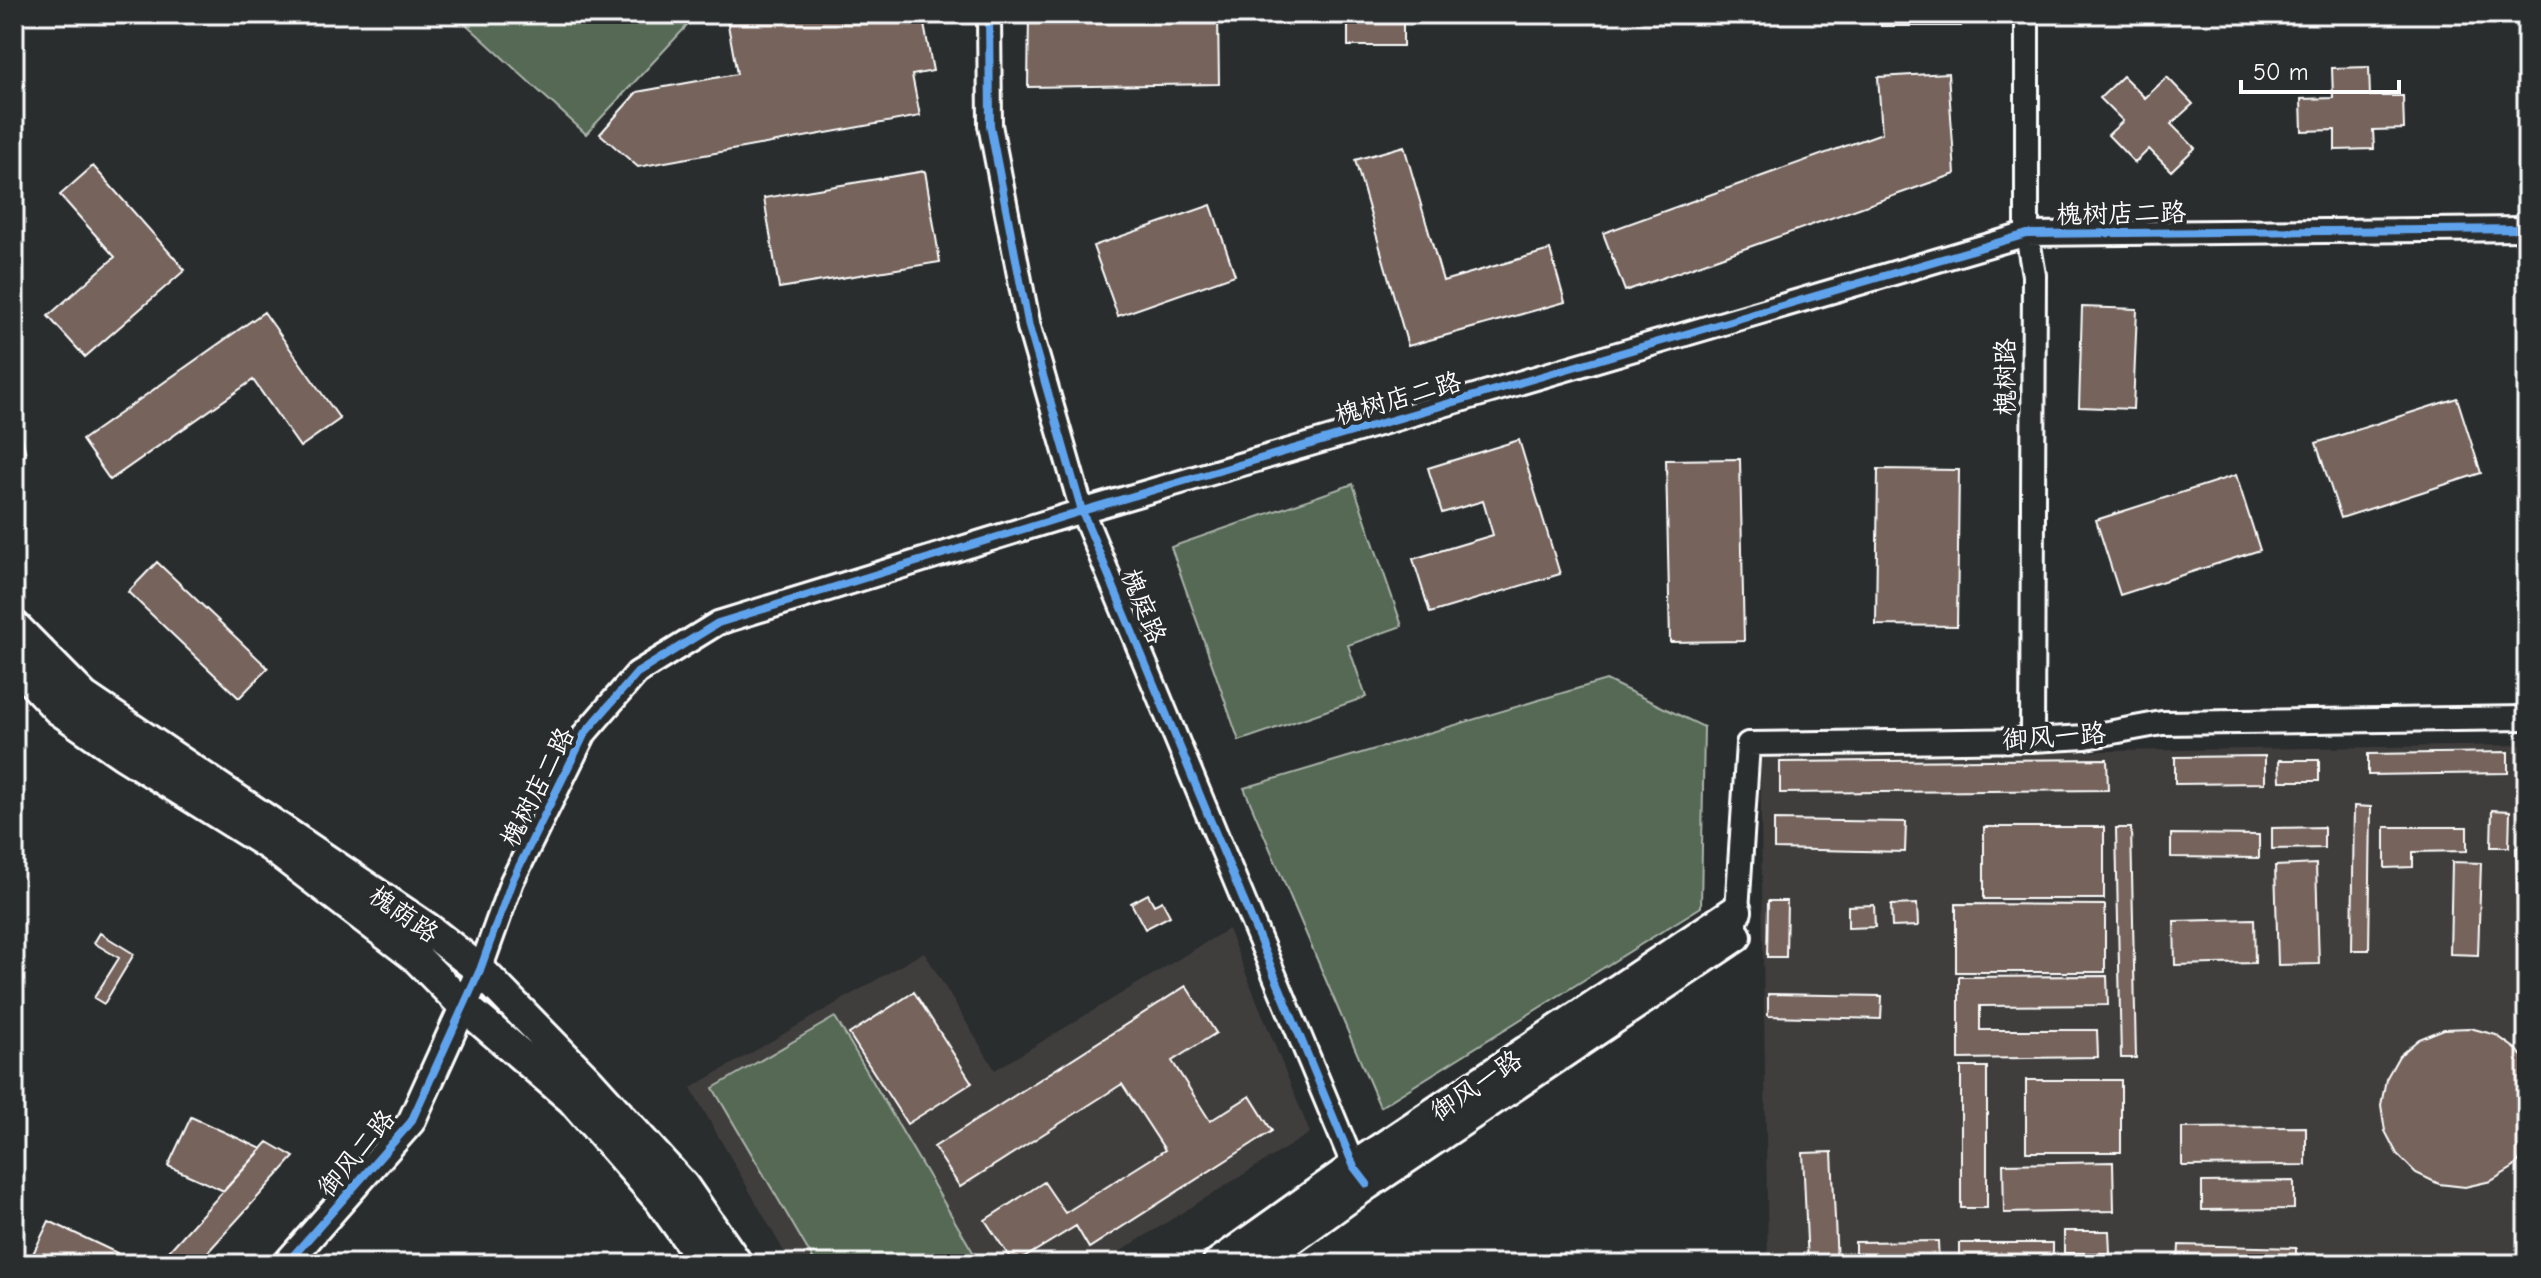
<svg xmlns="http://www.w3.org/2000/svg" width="2541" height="1278" viewBox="0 0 2541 1278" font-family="'Comic Neue','LXGW WenKai TC',sans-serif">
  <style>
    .built { fill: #403d3c }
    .green { fill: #546955; stroke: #aab4aa; stroke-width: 2 }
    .building { fill: #74635b; stroke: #fff; stroke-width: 2 }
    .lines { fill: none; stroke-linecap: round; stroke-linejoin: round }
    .minor-casing { stroke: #fff; stroke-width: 28 }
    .tertiary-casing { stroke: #fff; stroke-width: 32 }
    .secondary-casing { stroke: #fff; stroke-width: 36 }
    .minor { stroke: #2a2d2e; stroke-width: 22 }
    .tertiary { stroke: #2a2d2e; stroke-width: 26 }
    .secondary { stroke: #2a2d2e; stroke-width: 30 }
    .cycleway-casing { stroke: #2a2d2e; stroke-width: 13 }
    .cycleway { stroke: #60a3ed; stroke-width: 8 }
    .labels { text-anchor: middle; stroke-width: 8; stroke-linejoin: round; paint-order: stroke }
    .street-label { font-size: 26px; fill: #fff; stroke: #2a2d2e }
  </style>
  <rect width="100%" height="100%" fill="#2a2d2e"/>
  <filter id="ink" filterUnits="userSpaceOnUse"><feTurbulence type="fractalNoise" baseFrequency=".0125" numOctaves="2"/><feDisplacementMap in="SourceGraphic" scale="16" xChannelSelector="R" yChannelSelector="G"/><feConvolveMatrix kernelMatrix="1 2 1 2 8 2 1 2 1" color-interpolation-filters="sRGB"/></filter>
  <g filter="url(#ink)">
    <path class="built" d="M2527,745V1264H1768L1760,756Z
      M1228,929L1310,1133L1100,1264H791L691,1088L924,952L995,1070Z"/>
    <path class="green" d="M455,14H698L586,134Z
      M1353,484L1402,626L1348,645L1366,697L1239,741L1171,547Z
      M1606,680L1704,727L1701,907L1380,1107L1244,788Z
      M835,1017L980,1264H816L713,1088Z"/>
    <path class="building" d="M726,14H922L933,71L912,75L920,116L638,167L600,134L637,92L737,74Z
      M1029,14H1218L1219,84L1028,87Z
      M1348,14H1403V46H1348Z
      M1881,14H1960L1961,26H1881Z
      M2369,67L2370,96H2403L2404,129L2373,130L2374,149L2335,150V130L2302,131L2301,99L2333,98L2332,68Z
      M1948,73L1955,174L1625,291L1603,233L1882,133L1878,77Z
      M2123,76L2145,98L2167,77L2193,104L2171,124L2195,148L2171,171L2149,149L2135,163L2108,135L2123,121L2100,98Z
      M1404,146L1443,281L1550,250L1565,302L1408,346L1355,160Z
      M93,166L185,270L85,357L48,316L115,257L60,195Z
      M925,171L940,262L779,288L764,198Z
      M1211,205L1235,275L1118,316L1093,246Z
      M2082,307L2137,309L2133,409L2079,407Z
      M264,312L340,419L300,447L253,380L110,480L82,440Z
      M2457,398L2481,473L2341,518L2316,443Z
      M14,399L26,455L14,458Z
      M1519,440L1560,574L1430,613L1413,559L1493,535L1483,501L1442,513L1428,468Z
      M1740,459L1744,641L1670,642L1666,460Z
      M1878,469L1959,470L1957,626L1876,625Z
      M2236,475L2260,550L2120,595L2096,520Z
      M157,562L268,668L239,698L128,592Z
      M2508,752V773L2368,775V754Z
      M2265,756V783L2175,784V757Z
      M2107,759L2108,790L1780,793V762Z
      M2279,760H2319V781H2280Z
      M2354,806L2371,807L2369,950H2352Z
      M2492,810L2510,811L2509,847H2491Z
      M1774,820L1906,822L1905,852L1774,849Z
      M1984,827H2104V899H1984Z
      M2324,827V848L2272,849V828Z
      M2385,827H2467V851L2413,852V867L2385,868Z
      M2116,828H2131L2136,1058H2121Z
      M2171,834L2259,835V858L2171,857Z
      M2527,847V966H2519L2516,848Z
      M2452,862L2481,863L2478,955L2450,954Z
      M2316,864L2319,964L2278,965L2275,866Z
      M1148,894L1154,905L1162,901L1170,916L1145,929L1131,903Z
      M1768,901H1787L1786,957H1767Z
      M1917,904L1918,926L1892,927L1891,905Z
      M1956,904L2105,905V972H1956Z
      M1874,905L1875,927L1848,928V906Z
      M2254,919L2255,963L2175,965L2174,921Z
      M100,933L134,954L104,1004L94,998L119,958L94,943Z
      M2107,976L2108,1005L1980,1006V1030H2097L2098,1057L1959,1059V977Z
      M1186,986L1216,1033L1172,1061L1210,1121L1250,1096L1272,1131L1089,1248L1076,1226L1014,1264L985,1220L1044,1182L1065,1213L1165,1150L1122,1084L960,1187L934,1147Z
      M914,992L972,1083L907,1124L849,1034Z
      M1768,994L1882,996L1881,1019L1768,1016Z
      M2470,1028L2496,1035L2517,1050L2527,1063V1151L2514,1167L2491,1181L2465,1187L2439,1184L2416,1173L2397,1154L2385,1131L2381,1105L2386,1079L2399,1056L2419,1039L2444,1029Z
      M1961,1067H1987V1208H1961Z
      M2026,1080H2121V1152H2026Z
      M191,1117L262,1149L224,1191L168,1166Z
      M2306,1127V1165L2182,1166V1128Z
      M268,1142L294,1157L197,1264H157Z
      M1832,1152L1837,1264H1808L1803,1153Z
      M2113,1162L2114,1211L2004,1213L2003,1164Z
      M2294,1181V1209L2202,1210V1182Z
      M49,1221L117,1253L111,1264H28Z
      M2064,1231H2109L2110,1253H2064Z
      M1938,1241L1939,1264H1855V1242Z
      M1959,1243H2053V1263H1959Z
      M2179,1245L2296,1248V1264H2178Z"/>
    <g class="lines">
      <defs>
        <path id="minor" d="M989,14L990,125L1029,327L1082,511L1354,1167L1361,1177
          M2027,14V234L2034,275L2032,740
          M1736,926L1748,744L2032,740L2086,737L2162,723L2527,718
          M480,970L512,881L585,733L637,673L718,623L1082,511L2027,234L2527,229"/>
        <path id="tertiary" d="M286,1264L411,1122L480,970"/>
        <path id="secondary" d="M14,626L84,697L428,929L480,970L589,1082L683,1186L737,1264
          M14,662L58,709L123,754L271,846L416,957L464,1006L572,1099L660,1200L706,1264
          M1218,1264L1354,1167L1736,911
          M1256,1264L1367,1184L1736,936"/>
      </defs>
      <use href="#minor" class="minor-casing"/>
      <use href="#tertiary" class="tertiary-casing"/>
      <use href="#secondary" class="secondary-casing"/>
      <use href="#minor" class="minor"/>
      <use href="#tertiary" class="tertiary"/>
      <use href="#secondary" class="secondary"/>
      <defs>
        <path id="cycleway" d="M989,14L990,125L1029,327L1082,511L1354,1167L1367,1184
          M286,1264L411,1122L480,970L512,881L585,733L637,673L718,623L1082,511L2027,234L2527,229"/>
      </defs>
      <use href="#cycleway" class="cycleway-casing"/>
      <use href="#cycleway" class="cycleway"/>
    </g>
  </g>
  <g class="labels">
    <g class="street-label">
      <text transform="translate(2121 213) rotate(-1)" y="9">槐树店二路</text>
      <text transform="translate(2005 377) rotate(-90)" y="9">槐树路</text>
      <text transform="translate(1398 398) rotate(-16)" y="9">槐树店二路</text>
      <text transform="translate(1144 606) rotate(68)" y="9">槐庭路</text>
      <text transform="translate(2054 736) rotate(-4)" y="9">御风一路</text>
      <text transform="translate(537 787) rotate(-63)" y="9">槐树店二路</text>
      <text transform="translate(404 914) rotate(35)" y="9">槐荫路</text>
      <text transform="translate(1476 1085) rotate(-34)" y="9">御风一路</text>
      <text transform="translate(356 1153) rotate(-50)" y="9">御风二路</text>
    </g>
  </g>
  <rect width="2541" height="1278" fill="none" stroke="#2a2d2e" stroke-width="48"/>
  <rect x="24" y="24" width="2493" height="1230" fill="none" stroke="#fff" stroke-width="3" filter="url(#ink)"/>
  <path d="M2241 80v12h158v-12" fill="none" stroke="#ffffff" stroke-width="4"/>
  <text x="2253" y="80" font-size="24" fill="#ffffff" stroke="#2a2d2e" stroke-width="6" paint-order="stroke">50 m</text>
</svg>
